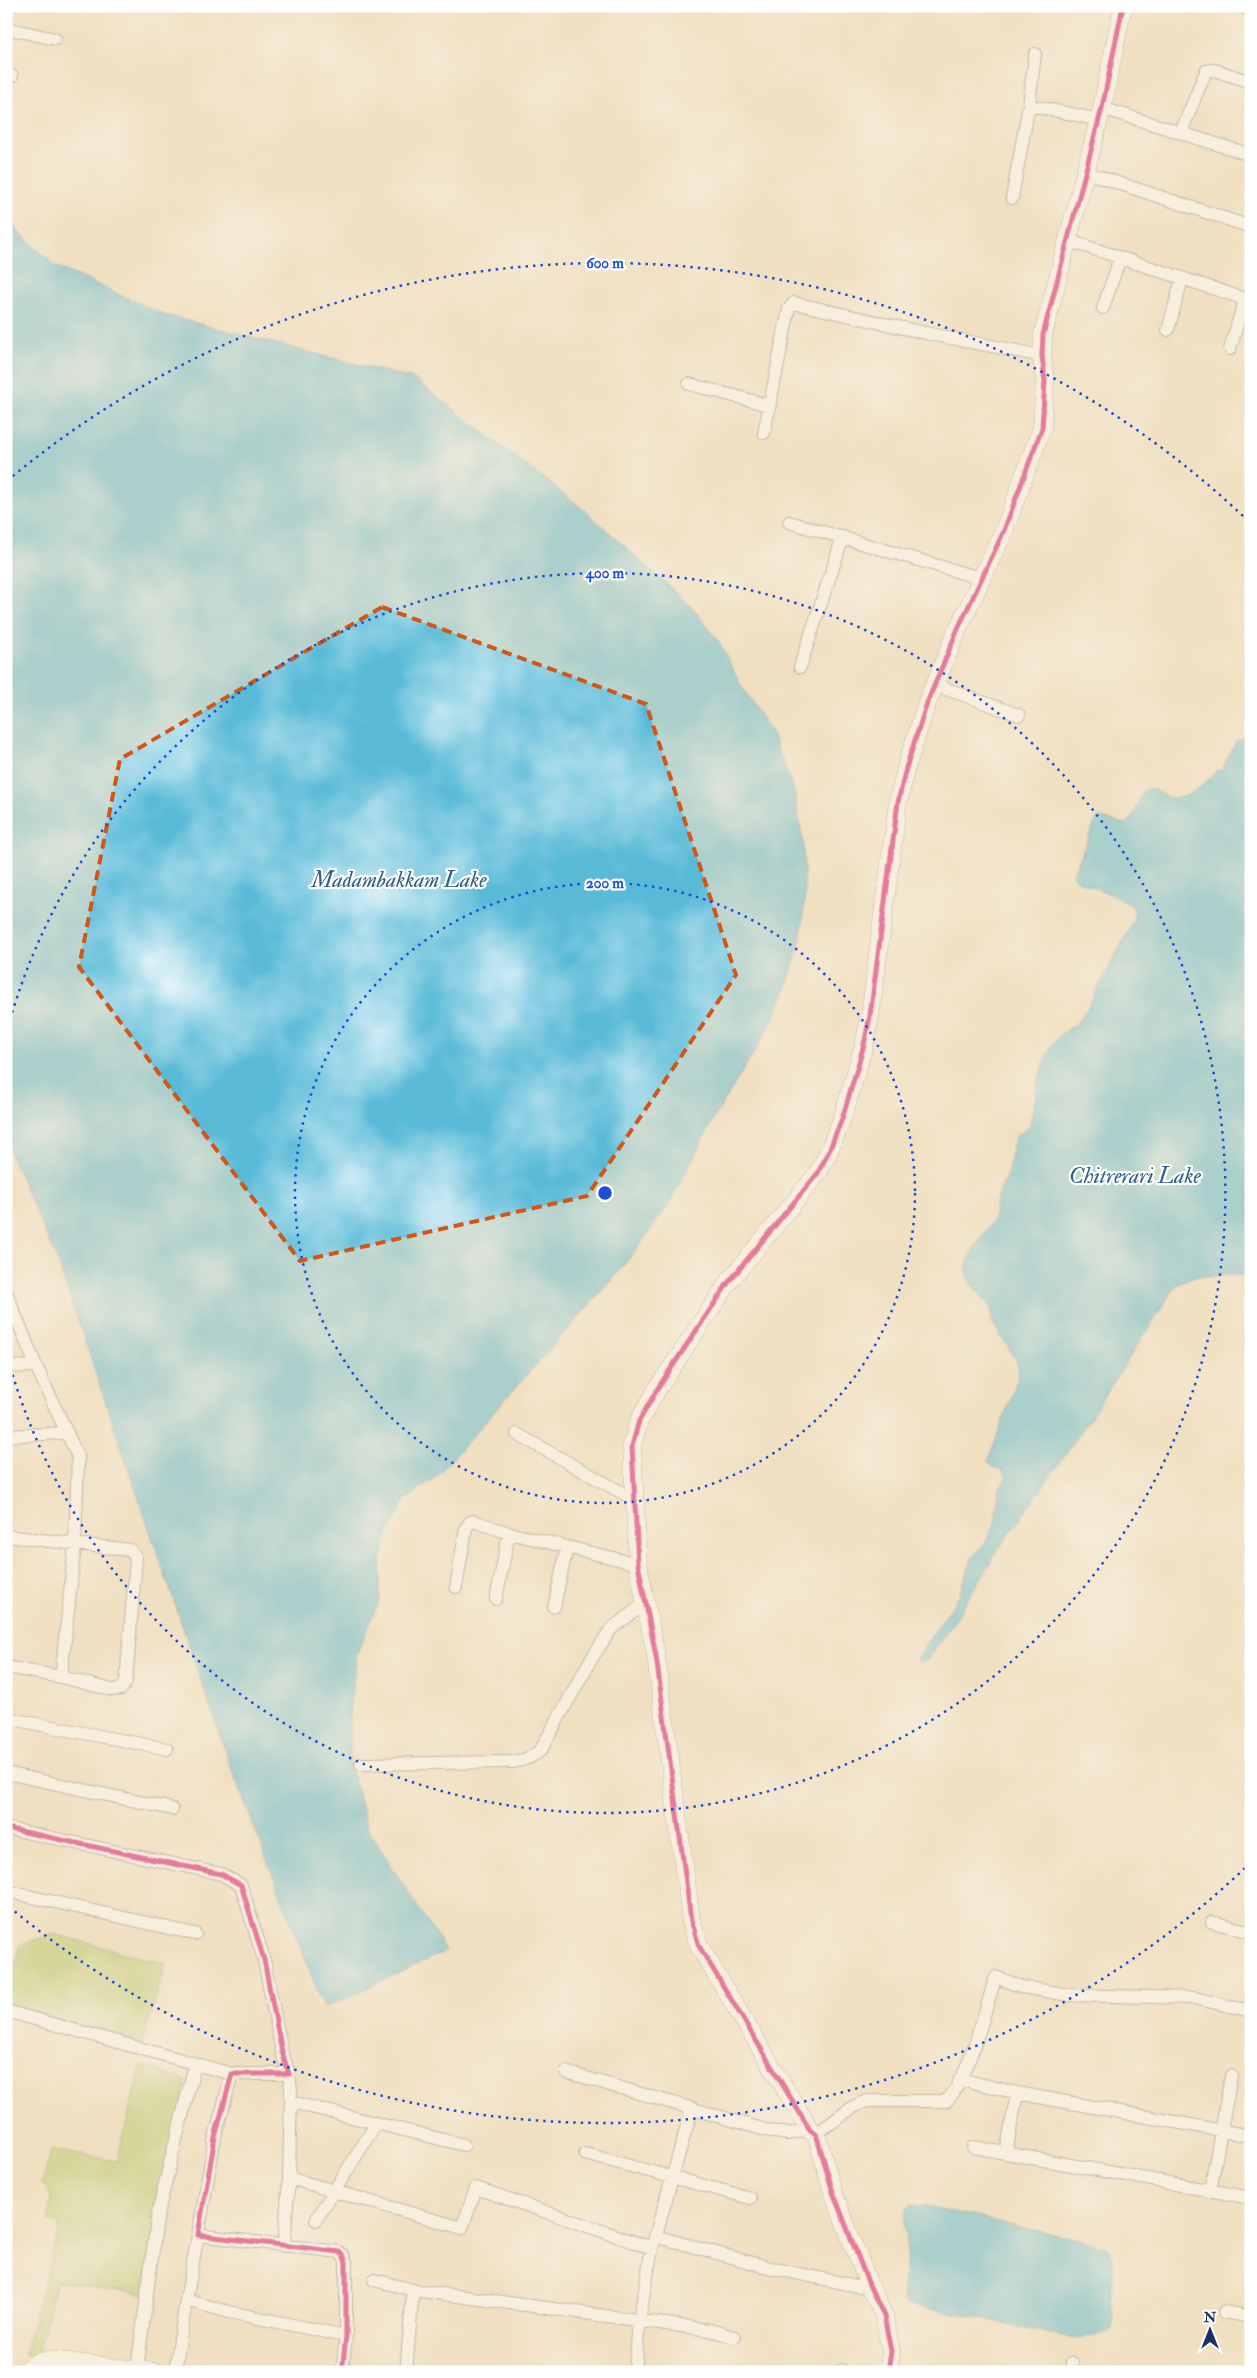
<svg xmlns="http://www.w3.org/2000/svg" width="1257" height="2378" viewBox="0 0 1257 2378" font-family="'IM FELL Double Pica',serif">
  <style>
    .green { fill: #b7ca6d; stroke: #697c66 }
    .water { fill: #58bad7; stroke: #3a749a }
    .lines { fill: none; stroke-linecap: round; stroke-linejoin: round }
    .street-casing { stroke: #868890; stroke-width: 14 }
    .secondary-casing { stroke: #868890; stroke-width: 19 }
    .street { stroke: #fff; stroke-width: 12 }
    .secondary { stroke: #fff; stroke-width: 18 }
    .cycleway-casing { stroke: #fff; stroke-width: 8 }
    .cycleway { stroke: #d6006c; stroke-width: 5 }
    .marked { fill: none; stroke: #d45514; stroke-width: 4; stroke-dasharray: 10 6; stroke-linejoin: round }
    .ring { fill: none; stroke: #1d4ed8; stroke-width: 2.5; stroke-dasharray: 2.5 5 }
    .labels { text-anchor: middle; stroke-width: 4.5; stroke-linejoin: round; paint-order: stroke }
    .water-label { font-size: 22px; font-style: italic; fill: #306088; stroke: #fff }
    .centre { fill: #1d4ed8; stroke: #fff; stroke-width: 2.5 }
    .ring-label { font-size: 15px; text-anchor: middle; font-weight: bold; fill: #1d4ed8; stroke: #fff; stroke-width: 4.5; stroke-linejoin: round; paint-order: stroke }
  </style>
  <rect width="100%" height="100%" fill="#fff"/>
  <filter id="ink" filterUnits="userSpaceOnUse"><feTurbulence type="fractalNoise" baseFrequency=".02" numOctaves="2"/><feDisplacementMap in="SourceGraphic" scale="10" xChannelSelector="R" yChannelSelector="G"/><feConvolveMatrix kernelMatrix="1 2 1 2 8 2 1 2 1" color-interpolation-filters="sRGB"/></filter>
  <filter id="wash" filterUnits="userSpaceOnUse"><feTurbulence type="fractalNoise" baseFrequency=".0096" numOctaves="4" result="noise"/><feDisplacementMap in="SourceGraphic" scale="20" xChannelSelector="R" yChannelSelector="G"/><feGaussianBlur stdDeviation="1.12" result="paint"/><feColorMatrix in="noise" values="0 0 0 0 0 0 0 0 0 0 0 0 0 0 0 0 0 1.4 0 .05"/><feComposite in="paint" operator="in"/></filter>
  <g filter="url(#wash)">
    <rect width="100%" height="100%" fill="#f0e0c1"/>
    <path class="green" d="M53,1934L166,1964L142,2043L6,2004V1996L20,1945Z
      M141,2065L186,2081L143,2294L57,2281L37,2357L24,2354L60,2225L48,2222L51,2196L42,2182L52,2150L117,2161Z"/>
    <path class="water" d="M6,219L55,266L165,315L414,379L587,512L693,608L719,642L741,685L771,732L794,791L803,842L805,893L801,937L789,981L771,1025L714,1118L668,1206L622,1268L438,1475L406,1500L388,1533L381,1560L380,1599L357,1654L350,1702V1764L367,1828L446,1951L324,2008L228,1759L57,1260L6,1144Z
      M1244,738L1251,739V1275L1195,1276L1176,1286L1075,1441L1000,1547L958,1615L928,1659L920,1663L917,1660L919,1654L959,1596L972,1558L985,1543L995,1524L999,1489L1007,1477L1003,1470L993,1467L988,1462L1019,1375L1016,1360L992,1322L991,1308L970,1282L966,1267L970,1255L994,1219L996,1202L1008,1171L1010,1156L1016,1135L1023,1132L1030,1125L1039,1077L1050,1048L1062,1033L1076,1024L1087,1009L1132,924L1135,911L1128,902L1075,879L1073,874L1097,818H1102L1126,824L1131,820L1143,791L1150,788C1156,790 1161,795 1167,797C1185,803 1207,784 1216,771L1222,770L1236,741Z
      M911,2205L927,2206L1106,2246C1119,2257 1111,2278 1111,2292C1111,2305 1115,2318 1111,2331L1096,2336L1072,2338L980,2318L906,2304L902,2296L907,2253L904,2221L907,2209Z"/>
  </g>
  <g filter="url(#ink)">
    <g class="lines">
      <defs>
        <path id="street" d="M1236,6L1251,9
          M6,28L55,39
          M6,74L12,76
          M1029,105L1035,54
          M1102,108L1251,155
          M1181,132L1206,71L1214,70L1251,82
          M1085,172L1251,227
          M1012,198L1029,105L1099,120
          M1067,240L1251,301
          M1103,308L1120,258
          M1168,330L1182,279
          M1230,349L1245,299
          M689,384L768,405
          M764,433L789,309L794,303L925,333L1042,356
          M789,522L983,579
          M800,667L843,537
          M935,685L1019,715
          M6,1292L36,1366L78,1457L75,1545L61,1677L6,1667
          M6,1367L36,1366
          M517,1434L635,1500
          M6,1436L65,1433
          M6,1536L130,1550L136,1558L126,1682L121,1689L112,1690L61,1677
          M456,1587L466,1528L470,1522L474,1521L509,1533L638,1564
          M496,1599L509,1533
          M554,1607L567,1547
          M6,1718L167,1749
          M361,1764L512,1762C524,1760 532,1758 541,1750L590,1661L611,1629L644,1604
          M6,1773L172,1809
          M6,1828L221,1874L241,1885L264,1960L282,2052L289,2074H232L215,2137L198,2235L339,2252L343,2255L346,2262V2336L342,2372
          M6,1891L195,1934
          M1212,1922L1251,1932
          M6,2011L232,2074
          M566,2072L769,2131L787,2134L810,2130
          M289,2074L291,2090L289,2178L462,2228L476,2188L652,2248
          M960,2079L1017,2093L1251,2136
          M291,2102L464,2145
          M816,2134L853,2107L867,2101H946C967,2084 986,2005 996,1977L1022,1987L1069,1995L1194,1998L1251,2011
          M973,2147L1251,2198
          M1006,2153L1017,2093
          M585,2154L750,2198
          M1210,2191L1231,2076
          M316,2220L376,2124
          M198,2235L186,2300L229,2312L346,2336
          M655,2236L767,2267L857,2286L869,2285
          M284,2246L289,2178
          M374,2280L413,2290L710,2330L734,2337
          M1224,2312L1251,2317
          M137,2369L158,2212L195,2064
          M175,2372L186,2300
          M406,2372L413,2290
          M635,2372L639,2321L652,2248L692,2108
          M841,2372V2370
          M1071,2372L1072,2363"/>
        <path id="secondary" d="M23,2372L36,2363L50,2360L154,2372
          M888,2372L891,2351L884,2316L869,2285L833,2192L816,2134L810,2130L699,1946L691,1920L656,1656L638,1564L632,1446L639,1421L658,1388L728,1283L818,1173L829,1151L843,1116L864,1045L870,1016L898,802L906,768L927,703L957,631L1003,533L1042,428L1045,381L1042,356L1043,335L1102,108L1123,6"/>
      </defs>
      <use href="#street" class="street-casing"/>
      <use href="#secondary" class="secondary-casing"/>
      <use href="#street" class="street"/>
      <use href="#secondary" class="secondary"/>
      <defs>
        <path id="cycleway" d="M6,1828L221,1874L241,1885L264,1960L282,2052L289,2074H232L215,2137L198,2235L339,2252L343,2255L346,2262V2336L342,2372
          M888,2372L891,2351L884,2316L869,2285L833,2192L816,2134L810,2130L699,1946L691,1920L656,1656L638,1564L632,1446L639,1421L658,1388L728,1283L818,1173L829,1151L843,1116L864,1045L870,1016L898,802L906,768L927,703L957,631L1003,533L1042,428L1045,381L1042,356L1043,335L1102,108L1123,6"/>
      </defs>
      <use href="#cycleway" class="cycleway-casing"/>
      <use href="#cycleway" class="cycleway"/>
    </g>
  </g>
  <path d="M0 0H1257V2378H0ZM382,607L646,704L736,975L587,1196L300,1261L79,967L120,759Z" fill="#f0e0c1" fill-opacity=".55" fill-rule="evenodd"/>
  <path class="marked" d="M382,607L646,704L736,975L587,1196L300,1261L79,967L120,759Z"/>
  <g class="ring">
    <circle cx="605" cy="1193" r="310"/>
    <path d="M8 1027A620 620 0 1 1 8 1359"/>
    <path d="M1245 1868A930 930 0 0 1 7 1905M7 481A930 930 0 0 1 1245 518"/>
  </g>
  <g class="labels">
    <g class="water-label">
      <text x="399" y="887">Madambakkam Lake</text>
      <text x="1135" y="1183">Chitrerari Lake</text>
    </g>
  </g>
  <circle cx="605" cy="1193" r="8" class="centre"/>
  <g class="ring-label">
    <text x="605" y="268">600 m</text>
    <text x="605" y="578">400 m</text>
    <text x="605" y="888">200 m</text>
  </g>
  <rect width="1257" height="2378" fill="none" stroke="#fff" stroke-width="25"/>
  <g transform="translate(1210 2330)" stroke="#ffffff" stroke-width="4" paint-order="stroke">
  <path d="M0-4L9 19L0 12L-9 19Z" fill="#1b2f5e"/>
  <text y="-8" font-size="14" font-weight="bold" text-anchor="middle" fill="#1b2f5e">N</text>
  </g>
</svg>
